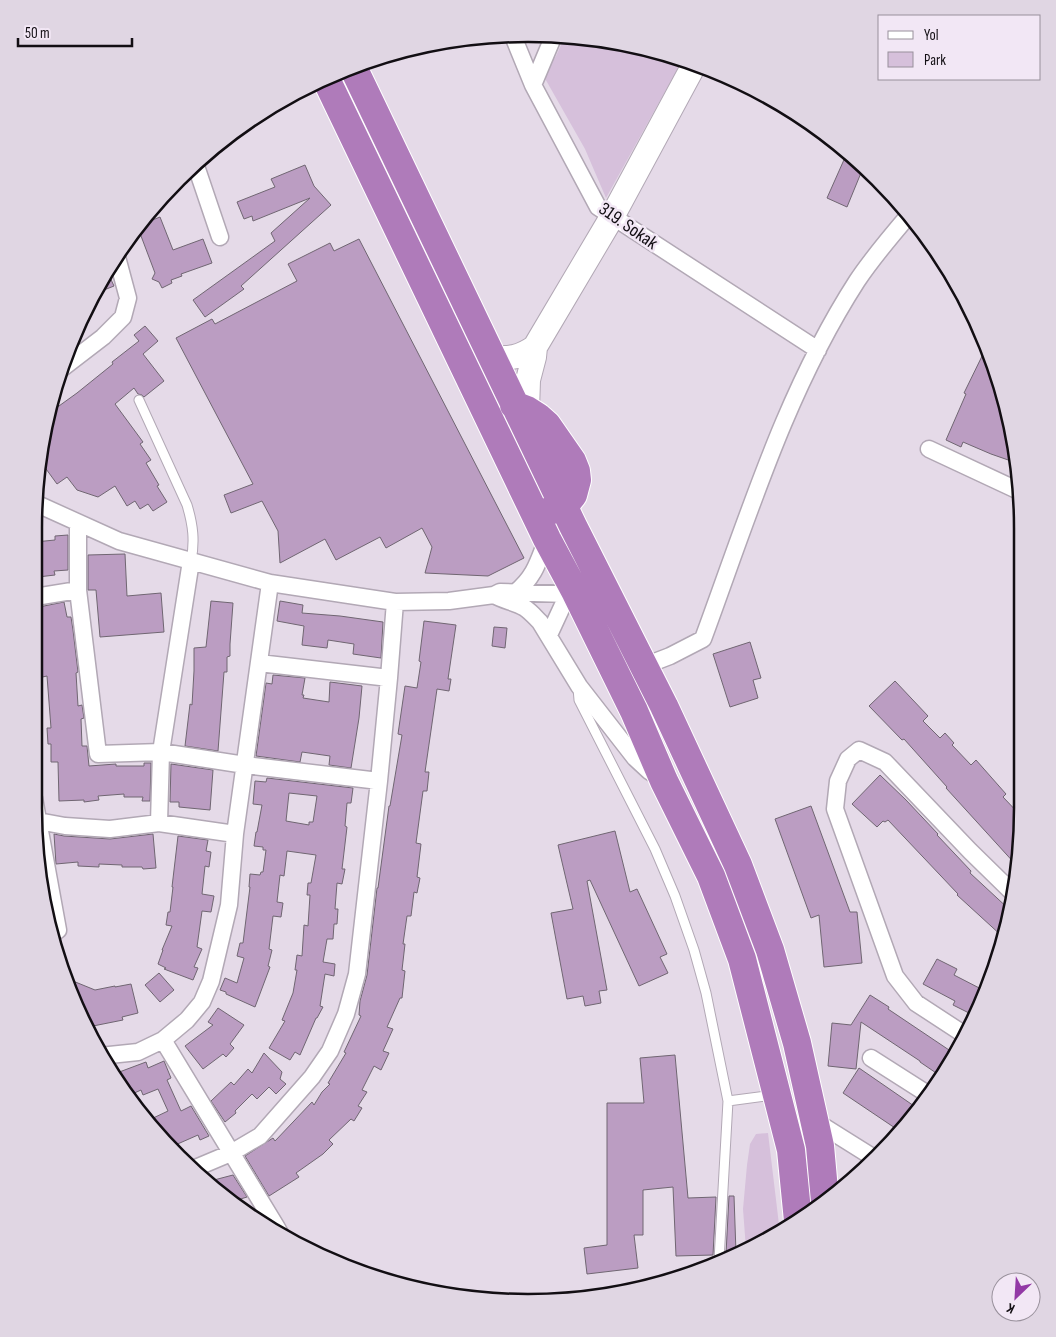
<svg xmlns="http://www.w3.org/2000/svg" width="1056" height="1337" viewBox="0 0 1056 1337" font-family="'Sofia Sans Condensed',sans-serif">
  <style>
    .green { fill: #d6c0db }
    .building { fill: #bb9dc2; stroke: #706672; fill-rule: evenodd }
    .lines { fill: none; stroke-linecap: round; stroke-linejoin: round }
    .lane-casing { stroke: #b2a8b5; stroke-width: 11 }
    .street-casing { stroke: #b2a8b5; stroke-width: 19 }
    .secondary-casing { stroke: #b2a8b5; stroke-width: 26 }
    .highway-casing { stroke: #fff; stroke-width: 30 }
    .lane { stroke: #fff; stroke-width: 9 }
    .street { stroke: #fff; stroke-width: 16 }
    .secondary { stroke: #fff; stroke-width: 24 }
    .highway { stroke: #af7bba; stroke-width: 28 }
    .labels { text-anchor: middle; stroke-width: 5; stroke-linejoin: round; paint-order: stroke }
    .street-label { font-size: 19px; fill: #120e13; stroke: #f2e7f5 }
    .rim { fill: none; stroke: #120e13; stroke-width: 2.5 }
  </style>
  <rect width="100%" height="100%" fill="#e5dae8"/>
  <path class="green" d="M565,36L656,51L682,61L606,198L585,149L543,75L556,56Z
    M768,1133L780,1233L775,1237L746,1249L743,1209L747,1165L750,1144L756,1134Z"/>
  <path class="building" d="M847,153L863,168L847,207L827,198Z
    M305,165L314,186L331,205L241,286L244,289L205,317L193,300L275,241L271,233L310,198L253,221L252,216L244,219L237,202L275,187L271,179Z
    M160,217L173,250L203,239L212,263L181,274L182,276L171,280L172,283L162,288L159,282L152,279L155,273L138,228L140,225Z
    M359,239L524,558L488,576L425,573L432,547L422,528L386,548L380,537L336,560L325,539L280,563L278,531L262,501L231,513L224,495L253,484L176,338L212,319L215,324L297,281L288,264L330,243L334,251Z
    M107,271L114,286L94,294L100,281Z
    M145,326L158,341L143,354L164,381L144,397L142,395L138,394L134,388L115,404L143,442L140,444L151,460L146,463L159,485L157,486L167,502L153,511L148,504L140,509L135,501L127,506L115,486L98,497L77,490L67,477L57,484L41,462L52,411L77,393L113,364L112,362L139,341L134,335Z
    M986,348L996,369L1014,462L991,454L963,442L961,447L946,440L966,394L964,393Z
    M68,535V570L54,571L55,575L38,577L35,542L55,540V536Z
    M125,554L127,596L161,593L164,632L100,637L96,590H88V555Z
    M211,601L233,603L230,644V656L227,657V672H224L218,751L185,746L190,704L192,705L194,671V648L206,647Z
    M280,601L303,605L302,613L340,616L383,622L381,658L353,654L354,644L328,640L327,648L302,645L304,626L277,621Z
    M64,602L67,617H71L73,630L78,672L76,673L78,706L82,705L84,718L81,719L82,746H87L89,766L116,764V766H144V763H151L150,801H142L143,797H124V794L98,796L99,800L84,802V800L59,801L58,762H51V744H48L47,728H51L47,676L38,678L35,659H34V608Z
    M424,621L456,625L448,679H451L449,691L437,689L425,772H429L427,791H423L416,843L421,844L417,877L420,878L417,893L414,892L411,916H407L403,944H405L402,970L405,971L402,998H400L387,1027L393,1029L383,1051L389,1053L381,1070L374,1066L362,1090L367,1092L358,1106L362,1108L354,1121L351,1119L329,1140L333,1144L323,1154L296,1173L299,1177L269,1196L245,1156L273,1138L275,1141L312,1102L314,1105L322,1092L330,1084L328,1083L346,1053L344,1052L361,1016L359,1015L360,1001L367,975L377,888H378L389,806H390L402,735L398,734L405,686L417,688L421,662L419,661Z
    M494,627L507,628L505,648L492,646Z
    M750,642L761,678L753,680L758,698L730,707L713,654Z
    M273,675L305,678L302,695H304L303,698L329,702L330,682L362,686L359,718L351,768L329,765L330,756L302,752L300,762L256,756L266,683L272,684Z
    M895,681L928,716L923,721L940,738L945,733L954,743L952,745L971,765L976,760L1006,794L1003,797L1022,817L1017,866L946,788L947,787L904,739L902,740L869,706Z
    M171,764L213,770L210,810L179,807V802H170Z
    M880,775L906,800L938,834L937,835L971,871L970,873L1011,911L1003,937L957,895L958,894L888,820L885,822L883,821L877,827L852,804Z
    M267,778L353,788L351,803H347L345,826L347,827L342,869H345L342,884L337,883L335,909H338L337,924H334L333,939H327L323,962L335,964L334,976L325,974L320,1006L323,1007L317,1018H316L300,1055L295,1052L290,1060L269,1048L285,1021L282,1020L293,993L297,970H295L297,955L302,956L304,925L308,926L310,895H307L308,883H311L316,855L287,851L284,876L280,875L277,902L283,903L281,917L273,916L269,949L272,950L268,966L270,967L255,1007L226,994V992L220,990L225,978L237,983L244,958L237,956L240,943H243L250,887H249L250,874L260,875L261,872H263L266,850H263V847L254,846L256,832H257L262,805L253,804L255,781L266,782ZM289,793L317,796L313,822H309V825L286,821Z
    M811,806L850,912H857L862,963L824,967L819,915L811,918L775,819Z
    M615,831L630,892L637,889L667,954L660,957L668,973L639,986L590,880L587,881L607,990L599,991L601,1003L585,1006L583,996L567,999L551,913L573,909L558,845Z
    M54,834L64,836L110,839L153,834L156,868L143,869L142,867H122V865L99,864V867L78,866V862L56,864Z
    M178,836L208,840L206,851L211,852L209,867L205,866L202,894L214,896L211,912L202,911L197,947L202,949L194,967L198,968L193,980L164,969L166,968L158,964L163,950H162L172,926L166,925L168,912H170L173,887H172Z
    M937,959L957,969L954,975L987,992L985,998L975,1016L953,1005L955,1001L923,984Z
    M159,973L174,990L160,1002L145,985Z
    M68,979L95,990L115,986V987L131,984L138,1013L122,1017L123,1020L88,1027Z
    M870,995L889,1007L888,1009L955,1054L942,1077L920,1062V1061L861,1022L856,1069L828,1066L832,1023L851,1025Z
    M218,1008L244,1025L230,1044L234,1048L226,1057L223,1054L203,1069L185,1046L213,1025L208,1022Z
    M264,1053L282,1072L280,1079L286,1084L276,1094L269,1087L257,1099L252,1094L235,1111L236,1113L225,1122L211,1101L231,1082L234,1085L248,1069L252,1073Z
    M675,1055L688,1198L716,1197L713,1255L676,1256L673,1187L643,1190V1235H634L638,1268L587,1274L584,1248L607,1245V1103H644L640,1058Z
    M164,1061L171,1078L167,1080L181,1111L191,1106L209,1136L200,1140L198,1135L173,1146L171,1141L167,1143L149,1120L168,1111L158,1089L143,1095L141,1090L130,1095L114,1074L146,1062L148,1068Z
    M859,1068L917,1108L898,1130L843,1093Z
    M233,1175L247,1197L234,1201L217,1188L214,1180Z
    M729,1196H734L736,1253L726,1254Z"/>
  <g class="lines">
    <defs>
      <path id="lane" d="M139,400L187,505C193,525 195,541 191,561
        M578,688L579,700L655,849L675,896L694,950L706,993L728,1101L719,1260
        M728,1101L774,1095"/>
      <path id="street" d="M513,36L533,85L598,207L818,350
        M533,85L554,35
        M195,163L220,237
        M60,370L103,337L123,317L128,298L117,257
        M929,449L1021,492
        M35,503L119,541L270,583L395,602L449,601L494,595L500,592L568,594L581,591
        M78,523V590L98,754L161,752L245,765L379,781
        M516,592C535,576 538,562 547,539
        M494,595C504,601 515,602 525,608C531,612 535,617 540,622L579,686L635,758L649,771L660,778
        M34,598L41,596L78,590
        M549,635L568,594
        M259,663L389,678
        M644,666L670,656L703,639C748,517 786,391 857,281C873,257 891,236 909,215
        M34,798L58,930L55,932L50,933
        M38,821L65,826L110,829L159,823L235,834
        M159,823L161,752L191,561
        M965,1035L916,1003L895,976L835,809L838,781L848,759L859,750L885,762L970,851L1014,894
        M163,1040L277,1228L282,1237
        M100,1056L138,1052L163,1040L187,1020L202,1002L211,981L229,905L235,834L270,583
        M871,1058L929,1095
        M815,1121L874,1158
        M193,1169L231,1153L260,1136L312,1077L330,1051L346,1014L357,974L379,781L389,678L395,602"/>
      <path id="secondary" d="M492,357C508,360 521,357 535,347
        M527,410L528,380L534,357L535,347L612,217L694,65"/>
      <path id="highway" d="M353,67L573,526L664,706L738,865L770,950L797,1043L820,1146L825,1201
        M326,79L547,539L576,593L634,711L664,781L711,876L742,959L791,1150L798,1221
        M514,405L527,410L538,417L547,425L572,461L576,471L577,480L573,495L564,506L549,511"/>
    </defs>
    <use href="#lane" class="lane-casing"/>
    <use href="#street" class="street-casing"/>
    <use href="#secondary" class="secondary-casing"/>
    <use href="#highway" class="highway-casing"/>
    <use href="#lane" class="lane"/>
    <use href="#street" class="street"/>
    <use href="#secondary" class="secondary"/>
    <use href="#highway" class="highway"/>
  </g>
  <g class="labels">
    <g class="street-label">
      <text transform="translate(629 225) rotate(35)" y="7">319. Sokak</text>
    </g>
  </g>
  <path d="M0 0H1056V1337H0ZM528 42H528A486 486 0 0 1 1014 528V808A486 486 0 0 1 528 1294H528A486 486 0 0 1 42 808V528A486 486 0 0 1 528 42Z" fill="#e0d6e3" fill-rule="evenodd"/>
  <path class="rim" d="M528 42H528A486 486 0 0 1 1014 528V808A486 486 0 0 1 528 1294H528A486 486 0 0 1 42 808V528A486 486 0 0 1 528 42Z"/>
  <rect x="878" y="15" width="162" height="65" fill="#f2e7f5" stroke="#98909b"/>
  <rect x="888" y="31" width="25" height="8" fill="#ffffff" stroke="#98909b"/>
  <text x="924" y="40" font-size="15" fill="#120e13">Yol</text>
  <rect x="888" y="52" width="25" height="15" fill="#d6c0db" stroke="#98909b"/>
  <text x="924" y="65" font-size="15" fill="#120e13">Park</text>
  <g transform="translate(1016 1297) rotate(205)"><circle r="24" fill="#f2e7f5" stroke="#98909b"/>
  <path d="M0-4L9 19L0 12L-9 19Z" fill="#9239a5"/>
  <text y="-8" font-size="14" font-weight="bold" text-anchor="middle" fill="#120e13">K</text>
  </g>
  <path d="M18 38v8h114v-8" fill="none" stroke="#120e13" stroke-width="2.5"/>
  <text x="25" y="38" font-size="15" fill="#120e13" stroke="#f2e7f5" stroke-width="4" paint-order="stroke">50 m</text>
</svg>
